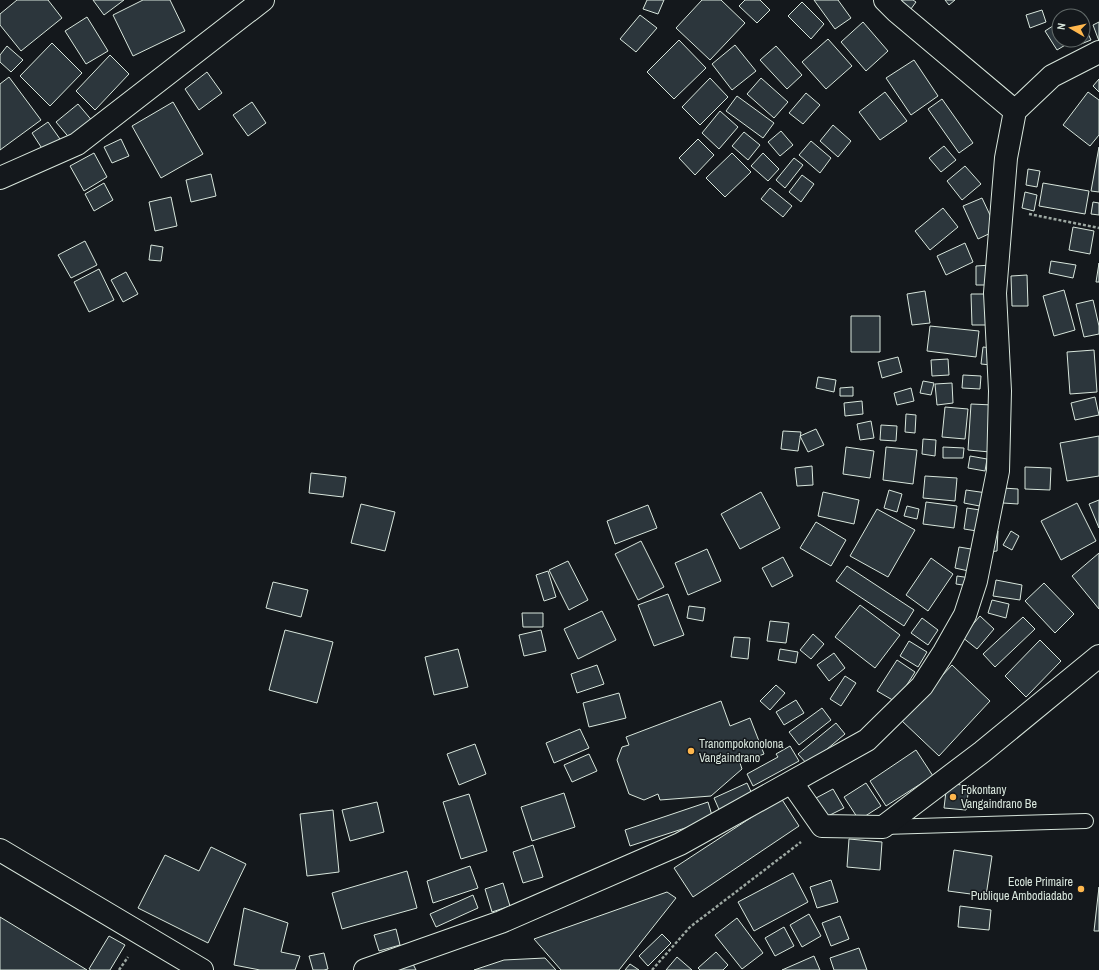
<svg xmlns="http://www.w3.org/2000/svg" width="1099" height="970" viewBox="0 0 1099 970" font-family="'Archivo Narrow',sans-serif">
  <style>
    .building { fill: #2c363c; stroke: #d8e6dc }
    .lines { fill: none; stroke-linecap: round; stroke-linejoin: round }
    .lane-casing { stroke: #d8e6dc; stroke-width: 16 }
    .street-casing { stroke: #d8e6dc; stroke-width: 24 }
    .secondary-casing { stroke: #d8e6dc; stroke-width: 24 }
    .path { stroke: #9da8a2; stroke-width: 2.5; stroke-dasharray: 3 2; stroke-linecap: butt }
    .lane { stroke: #14181c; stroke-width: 14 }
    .street { stroke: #14181c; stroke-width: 22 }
    .secondary { stroke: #14181c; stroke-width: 22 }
    .poi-dot { fill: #ffb74d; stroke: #14181c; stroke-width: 1.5 }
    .labels { text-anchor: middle; stroke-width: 3; stroke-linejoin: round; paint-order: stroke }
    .poi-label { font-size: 12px; fill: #d8e6dc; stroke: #14181c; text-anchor: start }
  </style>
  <rect width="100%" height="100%" fill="#14181c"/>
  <path class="building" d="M17,0H48L62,18L21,51L0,25V14Z
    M93,0H124L104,15Z
    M143,0H170L185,31L133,56L113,15Z
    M647,0H664L658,14L643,9Z
    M702,0H721L745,23L710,60L676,28Z
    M745,0H760L770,10L757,23L739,6Z
    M814,0H838L851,18L835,29Z
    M901,0H913L916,2L908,13Z
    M945,0H955L949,5Z
    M802,2L824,24L811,39L788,16Z
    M1042,10L1046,22L1030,28L1026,15Z
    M640,15L657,28L636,52L620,39Z
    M87,17L108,51L86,64L65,31Z
    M863,22L888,51L866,71L841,42Z
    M1059,22V40L1072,41L1057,50L1045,31Z
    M1099,22V41L1093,25Z
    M1083,23L1091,40L1081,44L1079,40H1083Z
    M828,39L852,66L826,89L802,62Z
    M679,40L706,68L674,99L647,72Z
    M52,43L82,73L50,106L20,76Z
    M735,45L756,71L732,90L712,64Z
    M7,46L23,60L11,72L0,62V55Z
    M776,46L802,75L787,89L760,60Z
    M110,55L129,74L95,110L76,91Z
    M914,60L938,96L911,115L886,78Z
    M207,72L222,93L199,110L185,89Z
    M9,77L41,120L0,150V84Z
    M710,78L728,97L700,125L682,107Z
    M761,78L788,102L774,118L747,94Z
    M1099,79V92L1093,86Z
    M885,92L907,121L880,140L859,112Z
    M1088,92L1099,100V135L1090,146L1063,125Z
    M806,93L820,105L803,124L789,113Z
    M737,96L774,123L763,138L726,111Z
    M942,99L973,143L959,153L928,109Z
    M173,102L203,154L161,178L132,126Z
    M252,102L266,123L248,136L233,115Z
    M78,104L94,123L72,141L56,122Z
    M720,111L738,127L719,149L702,133Z
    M48,122L60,139L43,150L32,133Z
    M833,125L851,141L838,157L820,141Z
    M781,131L793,145L780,156L768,142Z
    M744,132L760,145L748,160L732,146Z
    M121,139L129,156L112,163L104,147Z
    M698,139L714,155L695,175L679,158Z
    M811,141L831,158L820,173L799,155Z
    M944,146L956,160L941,172L929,158Z
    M1099,147V192L1091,191Z
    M94,153L107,177L84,191L70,166Z
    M732,153L751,172L725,197L706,178Z
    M763,153L779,169L768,181L751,166Z
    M794,158L803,165L785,188L776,180Z
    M965,166L981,184L962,200L947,181Z
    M1028,169L1040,171L1037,187L1026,185Z
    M211,174L216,196L191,202L186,180Z
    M802,175L814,184L801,202L789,192Z
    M104,183L113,200L94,211L85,194Z
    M1043,183L1089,191L1085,214L1039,206Z
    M770,188L792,206L783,217L761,199Z
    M1025,192L1037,195L1034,211L1022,208Z
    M171,197L177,226L155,231L149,202Z
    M982,198L997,230L978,239L963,206Z
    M1093,202L1099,203V215L1091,214Z
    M943,208L958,227L930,250L915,231Z
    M1073,227L1094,231L1090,254L1069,250Z
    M85,241L97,265L71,278L58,255Z
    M965,243L973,262L946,275L937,256Z
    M151,245L163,247L161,261L149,260Z
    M1051,261L1076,265L1073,278L1049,273Z
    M1099,263V282H1096Z
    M991,265V285H976V266Z
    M99,269L114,300L89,312L74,282Z
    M126,272L138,294L123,302L111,280Z
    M1027,275L1028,306H1012L1011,276Z
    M1064,290L1075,330L1054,336L1043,296Z
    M925,291L930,323L912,325L907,294Z
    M971,294H991V325H972Z
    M1093,300L1099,326V334L1084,337L1076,304Z
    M851,316H880V352H851Z
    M930,326L979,331L976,357L927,351Z
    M983,347L992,348L991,365L981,364Z
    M1094,350L1097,392L1070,394L1067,352Z
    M898,357L902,372L882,378L878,362Z
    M948,359L949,375L932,376L931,360Z
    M963,375L981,376L980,389L962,388Z
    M818,377L836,380L834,392L816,388Z
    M923,381L934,383L931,395L920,393Z
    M952,383L953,403L937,405L935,384Z
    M853,387V396H840V388Z
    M911,388L914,401L897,405L894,393Z
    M1095,397L1099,415L1075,420L1071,403Z
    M862,401L863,414L845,416L844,403Z
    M971,404L993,405L990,452L968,450Z
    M945,407L968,409L965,439L942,437Z
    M906,414L916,415L915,433L905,432Z
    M871,421L874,438L860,440L857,424Z
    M881,425L897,426L896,441L880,440Z
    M816,429L824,445L808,452L800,436Z
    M783,431L801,432L798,451L781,449Z
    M1099,436V476L1067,481L1060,443Z
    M923,439L936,440L935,456L922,454Z
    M846,447L874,451L870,478L843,474Z
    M886,447L917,450L913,484L883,480Z
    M943,447L964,448L963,458H943Z
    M970,456L987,459L985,471L968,468Z
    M812,466L813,485L797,486L795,468Z
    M1025,467L1051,468L1050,490L1025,489Z
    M311,473L346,477L343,497L309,493Z
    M925,476L957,478L955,501L923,498Z
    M1003,488L1018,489V504L1003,503Z
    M889,490L902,494L897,512L884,508Z
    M966,490L987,493L985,507L964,503Z
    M761,492L780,528L740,549L721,514Z
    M823,492L859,500L854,524L818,516Z
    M1099,500V528L1089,504Z
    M926,502L957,506L954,528L923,524Z
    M1077,503L1096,541L1061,560L1041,521Z
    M361,504L395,512L385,551L351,543Z
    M648,505L657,528L615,544L607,521Z
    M907,506L919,509L917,519L904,516Z
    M967,508L980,510L977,531L964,529Z
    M877,509L915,530L888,577L850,556Z
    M816,522L846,540L831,566L800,548Z
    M988,531H998L997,551L989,552Z
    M1011,531L1019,536L1012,550L1003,545Z
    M641,541L664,587L638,600L615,554Z
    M959,547L977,550L973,572L955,568Z
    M707,549L721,581L688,595L675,563Z
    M1099,553V609L1072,576Z
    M783,557L793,576L772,587L762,568Z
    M931,558L953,574L928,611L906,595Z
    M568,561L588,600L569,610L549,570Z
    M847,566L914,610L904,626L836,581Z
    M548,571L556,597L544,601L536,575Z
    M957,576L971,578L969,586L956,584Z
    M996,580L1022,585L1020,600L993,596Z
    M273,582L308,590L301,617L266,608Z
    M1044,583L1074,614L1055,633L1025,601Z
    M668,594L684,635L654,646L638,605Z
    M992,600L1009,604L1006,618L988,613Z
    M860,605L900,635L875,668L835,637Z
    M689,606L705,608L703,621L687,618Z
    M602,611L616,640L578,659L564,629Z
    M522,613H543V627H523Z
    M980,616L994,629L977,649L962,637Z
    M1023,617L1035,629L995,667L983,654Z
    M922,618L938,630L928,645L911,633Z
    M770,621L789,623L786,643L767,641Z
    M285,630L333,642L317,703L269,690Z
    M541,630L546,651L524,656L519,635Z
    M813,634L824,644L811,659L800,650Z
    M734,637L750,638L748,659L731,657Z
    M1040,640L1061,661L1026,697L1005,676Z
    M909,641L927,652L918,667L900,656Z
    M458,649L468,687L434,695L425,657Z
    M780,649L798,652L796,663L778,660Z
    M834,653L845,668L829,681L817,665Z
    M897,660L915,672L896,702L877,691Z
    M597,665L604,684L577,693L571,674Z
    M952,665L990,701L939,756L901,720Z
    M845,676L856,683L841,706L830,699Z
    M776,685L785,693L770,710L760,701Z
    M619,693L626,718L589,727L583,703Z
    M796,700L804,713L784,725L776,712Z
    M721,701L730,726L750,718L764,754L740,763L742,769L711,796L660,800L658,794L644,800L629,794L617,760L622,747L629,745L626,737Z
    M822,708L831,720L799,745L789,732Z
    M836,723L845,734L808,765L798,754Z
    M580,729L589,748L554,763L546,743Z
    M475,744L486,774L459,785L447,754Z
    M790,746L799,761L753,786L747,774L778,757L776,754Z
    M916,750L933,776L886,806L870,781Z
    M589,754L597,771L572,782L564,765Z
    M747,783L754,798L721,814L714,798Z
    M866,783L881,806L859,820L844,797Z
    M947,783L969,786L966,810L944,808Z
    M833,789L844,808L826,817L816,798Z
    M564,793L575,827L532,841L521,807Z
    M469,794L487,851L461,859L443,802Z
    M781,798L799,826L693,897L674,868Z
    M377,802L384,832L350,841L342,810Z
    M708,802L713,819L630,846L625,830Z
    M333,810L339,872L307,876L300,814Z
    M849,839L882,842L880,870L847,867Z
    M533,845L543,877L523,883L513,852Z
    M211,847L246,864L208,943L138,908L165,855L199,871Z
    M954,850L992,856L986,896L948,891Z
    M470,866L478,888L433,903L427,881Z
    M407,871L417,908L342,929L332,893Z
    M793,873L808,902L754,931L738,902Z
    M831,880L838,902L817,908L810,887Z
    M503,883L510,906L492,912L485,889Z
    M1099,887V931H1094Z
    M667,892L676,898L619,970H561L534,939Z
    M473,895L478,908L436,927L430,914Z
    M960,906L991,910L989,930L958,927Z
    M244,908L288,923L281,952L300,956L295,970H260L234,965Z
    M809,914L821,936L802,947L790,925Z
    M840,916L849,939L831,946L822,923Z
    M0,917L87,970H0Z
    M737,918L763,953L742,969L715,935Z
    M784,927L794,946L775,956L765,938Z
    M396,929L400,945L379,951L374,935Z
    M662,934L671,943L648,966L639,956Z
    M109,936L125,945L110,970H91L89,969Z
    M859,948L867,970H834L830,958Z
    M716,952L728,965L723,970H700L698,968Z
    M324,953L328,969L324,970H313L309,956Z
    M814,956L820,970H782Z
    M677,957L692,970H666Z
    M545,958L556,970H474L504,960Z
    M413,964L416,970H395Z
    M630,964L639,970H625Z"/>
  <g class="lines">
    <defs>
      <path id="lane" d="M884,827L1086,821"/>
      <path id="street" d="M792,783L822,826L883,827L982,752L1099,656"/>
      <path id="secondary" d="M885,0L896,11L1015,111
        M0,178L77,144L263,0
        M0,850L202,970
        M365,970L501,922L680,844L867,740L922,686L944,652L965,615L976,581L998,471L1000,391L995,293L1006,158L1015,111L1052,76L1099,52"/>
    </defs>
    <use href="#lane" class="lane-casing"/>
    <use href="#street" class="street-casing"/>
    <use href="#secondary" class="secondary-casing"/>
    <path class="path" d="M1029,214L1099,228
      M119,970L128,957
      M652,970L690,927L801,842"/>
    <use href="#lane" class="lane"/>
    <use href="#street" class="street"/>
    <use href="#secondary" class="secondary"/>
  </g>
  <g class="poi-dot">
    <circle cx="691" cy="751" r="4"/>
    <circle cx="953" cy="797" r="4"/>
    <circle cx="1081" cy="889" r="4"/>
  </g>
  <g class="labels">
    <g class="poi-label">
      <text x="699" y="748">Tranompokonolona<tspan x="699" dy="14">Vangaindrano</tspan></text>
      <text x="961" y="794">Fokontany<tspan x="961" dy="14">Vangaindrano Be</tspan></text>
      <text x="1073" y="886" text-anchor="end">Ecole Primaire<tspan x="1073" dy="14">Publique Ambodiadabo</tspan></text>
    </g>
  </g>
  <g transform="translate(1071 28) rotate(279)"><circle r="19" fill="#14181c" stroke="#626a69"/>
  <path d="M0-3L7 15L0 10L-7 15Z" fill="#ffb74d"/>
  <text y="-6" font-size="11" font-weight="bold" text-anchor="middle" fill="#d8e6dc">N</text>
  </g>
</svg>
